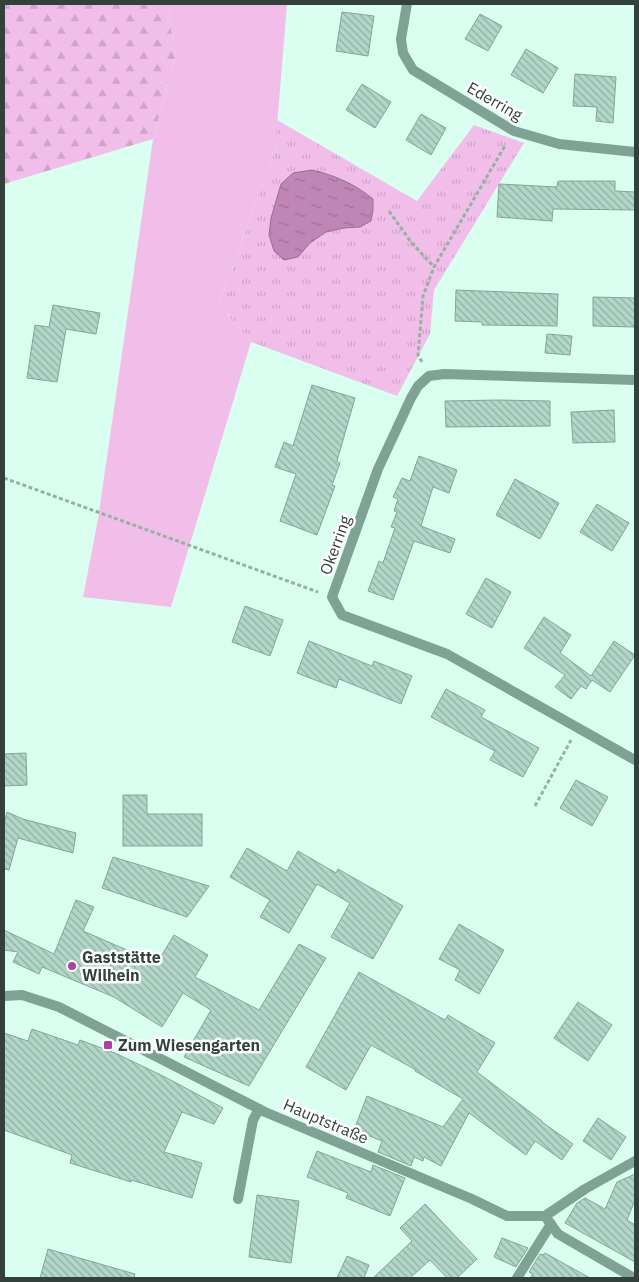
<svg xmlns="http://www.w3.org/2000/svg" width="639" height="1282" viewBox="0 0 639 1282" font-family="'IBM Plex Sans',sans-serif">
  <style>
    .grass { fill: #f1bee9 }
    .forest { fill: url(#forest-firs) }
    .park { fill: url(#park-tufts) }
    .water { fill: url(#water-ripples); stroke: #957191 }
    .building { fill: url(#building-back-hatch); stroke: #83a598 }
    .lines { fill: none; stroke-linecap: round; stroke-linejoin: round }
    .path { stroke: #95b1a6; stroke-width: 3; stroke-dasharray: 4 2.5; stroke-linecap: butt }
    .lane { stroke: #7fa294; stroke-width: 10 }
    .street { stroke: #7fa294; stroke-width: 10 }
    .poi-dot { fill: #ad42a2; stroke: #fff; stroke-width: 2 }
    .labels { text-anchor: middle; stroke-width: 5; stroke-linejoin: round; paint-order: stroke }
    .street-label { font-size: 16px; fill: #32413b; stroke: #fff }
    .poi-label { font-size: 16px; font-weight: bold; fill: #32413b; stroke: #fff; text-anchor: start }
  </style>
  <defs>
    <pattern id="forest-firs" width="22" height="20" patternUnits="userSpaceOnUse" patternTransform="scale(1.25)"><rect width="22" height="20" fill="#f1bee9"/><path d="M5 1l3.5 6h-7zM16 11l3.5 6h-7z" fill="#cfa4c9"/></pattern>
    <pattern id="park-tufts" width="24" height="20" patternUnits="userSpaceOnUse" patternTransform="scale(1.25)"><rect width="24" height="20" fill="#f1bee9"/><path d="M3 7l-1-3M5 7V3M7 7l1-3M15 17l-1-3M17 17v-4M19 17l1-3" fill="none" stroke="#cfa4c9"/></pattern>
    <pattern id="water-ripples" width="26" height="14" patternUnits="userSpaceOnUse" patternTransform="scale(1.25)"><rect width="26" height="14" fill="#bf85b6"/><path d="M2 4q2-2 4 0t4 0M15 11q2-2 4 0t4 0" fill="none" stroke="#9c6e95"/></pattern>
    <pattern id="building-back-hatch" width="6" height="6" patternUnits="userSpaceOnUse" patternTransform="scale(1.25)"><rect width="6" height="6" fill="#b2d6c8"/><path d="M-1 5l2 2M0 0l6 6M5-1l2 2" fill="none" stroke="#91afa4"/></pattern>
  </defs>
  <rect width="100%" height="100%" fill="#dafff0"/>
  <path class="grass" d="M168,4H287L275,150L219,304L251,342L171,607L83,597L98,519L153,139L175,58Z"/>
  <path class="forest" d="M4,4H168L175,58L153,139L4,184Z"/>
  <path class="park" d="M277,120L417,201L474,125L524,143L434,290L430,334L397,396L251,342L219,304L275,150Z"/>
  <path class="water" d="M312,170C334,175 355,184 373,199V210L371,221L360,227L344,228L326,232L310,243L298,257L284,260L274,251L269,235L271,218L281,184L293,173Z"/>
  <path class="building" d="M342,12L374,16L368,56L336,51Z
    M480,14L502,26L488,51L465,39Z
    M526,49L558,68L543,93L511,75Z
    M575,74L616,77L613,123L596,121L597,107L573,106Z
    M362,84L391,102L375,128L346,110Z
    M421,114L446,128L431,155L406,140Z
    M558,181H615V191L635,192V210L553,209L552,221L497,217L499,184L557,187Z
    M456,290L558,294L557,326L482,325V322L455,321Z
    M593,297L635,298V327L593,326Z
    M53,305L100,313L96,334L66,329L57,382L27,378L35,325L49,327Z
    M547,334L572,336L570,355L545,353Z
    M312,385L355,398L337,461L340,463L332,485L335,486L317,535L280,521L296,474L275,467L284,442L293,446Z
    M497,400L550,401V426L446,427L445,401Z
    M614,410L615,442L573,443L571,412Z
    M419,456L457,470L449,493L433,487L421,526L455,539L450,553L414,541L393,600L368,591L379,561L383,563L395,528L391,527L397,512L394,511L398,499L393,497L402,478L410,481Z
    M515,479L559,503L540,539L496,515Z
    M597,504L629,523L612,551L580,532Z
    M486,578L511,592L492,628L466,614Z
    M245,606L283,620L270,656L232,642Z
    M544,617L571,635L560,653L591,676L614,641L635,655L610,692L592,680L586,689L581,686L571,699L555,687L565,675L524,648Z
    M309,641L372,666L374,661L412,676L401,704L339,679L336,688L297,673Z
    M446,689L485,710L481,717L539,748L523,777L490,760L495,751L431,717Z
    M26,753L27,785L4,786V754Z
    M576,780L608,797L592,826L560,808Z
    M123,795H147V814H202V846H123Z
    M7,812L23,819L76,833L73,853L18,838L9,870L4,869V824Z
    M247,848L287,871L298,851L336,873L338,869L403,906L373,959L331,937L350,903L317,884L289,933L260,917L270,900L230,877Z
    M113,857L209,886L187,917L102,888Z
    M76,900L94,907L83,931L157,963L174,935L208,955L195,977L259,1010L299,944L326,958L249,1086L184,1057L211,1010L183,993L162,1027L114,997L42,967L39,974L13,962L18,952L4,950V930L54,954Z
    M459,924L504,950L479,994L455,980L460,970L439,959Z
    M359,972L445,1020L448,1015L495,1043L477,1072L542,1121V1122L573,1144L562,1160L535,1141L526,1155L469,1113L441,1166L424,1157L423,1161L414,1157L411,1166L378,1152L382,1141L354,1130L367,1096L443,1127L463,1099L415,1071L416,1070L371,1045L346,1090L306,1067Z
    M578,1002L612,1025L588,1061L554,1038Z
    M32,1029L78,1045L80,1040L115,1053L165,1077L223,1108L214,1124L182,1112L164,1152L202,1163L192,1198L131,1180V1182L70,1163L72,1155L4,1130V1033L28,1041Z
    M598,1118L626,1137L611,1160L583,1141Z
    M317,1151L371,1172L373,1165L405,1178L390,1216L346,1198L348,1193L307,1177Z
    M635,1174V1200L627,1220L635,1225V1262L565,1223L577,1203L585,1198L605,1209L617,1182Z
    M257,1195L299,1201L291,1263L249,1257Z
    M425,1204L477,1259L457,1278H447L430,1260L410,1278H373L412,1241L400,1228Z
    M502,1238L528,1248L516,1267L494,1257Z
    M48,1249L135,1274L134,1278H40Z
    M545,1253L590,1278H530L533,1274L529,1272L540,1254L543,1255Z
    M347,1256L369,1265L364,1278H337Z"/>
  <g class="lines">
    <path class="path" d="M389,211L411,242L434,267
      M422,362L418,355L423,296L434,267L506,144
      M4,478L318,592
      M535,806L571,740"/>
    <path class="lane" d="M238,1199L253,1120L259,1109
      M517,1278L551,1224"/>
    <path class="street" d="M407,4L401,39L403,53L413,70L514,131L559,144L635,152
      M635,380L444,374L429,376L418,386L411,398L378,469L332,597L342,615L447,654L635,760
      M4,996L22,995L59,1007L265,1112L472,1199L507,1216H545L585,1189L635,1161
      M545,1216L558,1234L634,1278"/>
  </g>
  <g class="poi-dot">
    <circle cx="72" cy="966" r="5"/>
    <rect x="103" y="1040" width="10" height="10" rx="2.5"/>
  </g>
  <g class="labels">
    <g class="street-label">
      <text transform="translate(495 101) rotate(30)" y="6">Ederring</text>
      <text transform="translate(335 545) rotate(-70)" y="6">Okerring</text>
      <text transform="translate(326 1121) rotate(23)" y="6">Hauptstraße</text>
    </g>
    <g class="poi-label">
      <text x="82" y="963">Gaststätte<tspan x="82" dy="18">Wilhein</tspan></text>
      <text x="118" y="1051">Zum Wiesengarten</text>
    </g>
  </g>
  <rect width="639" height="1282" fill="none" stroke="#32413b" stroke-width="10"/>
</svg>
